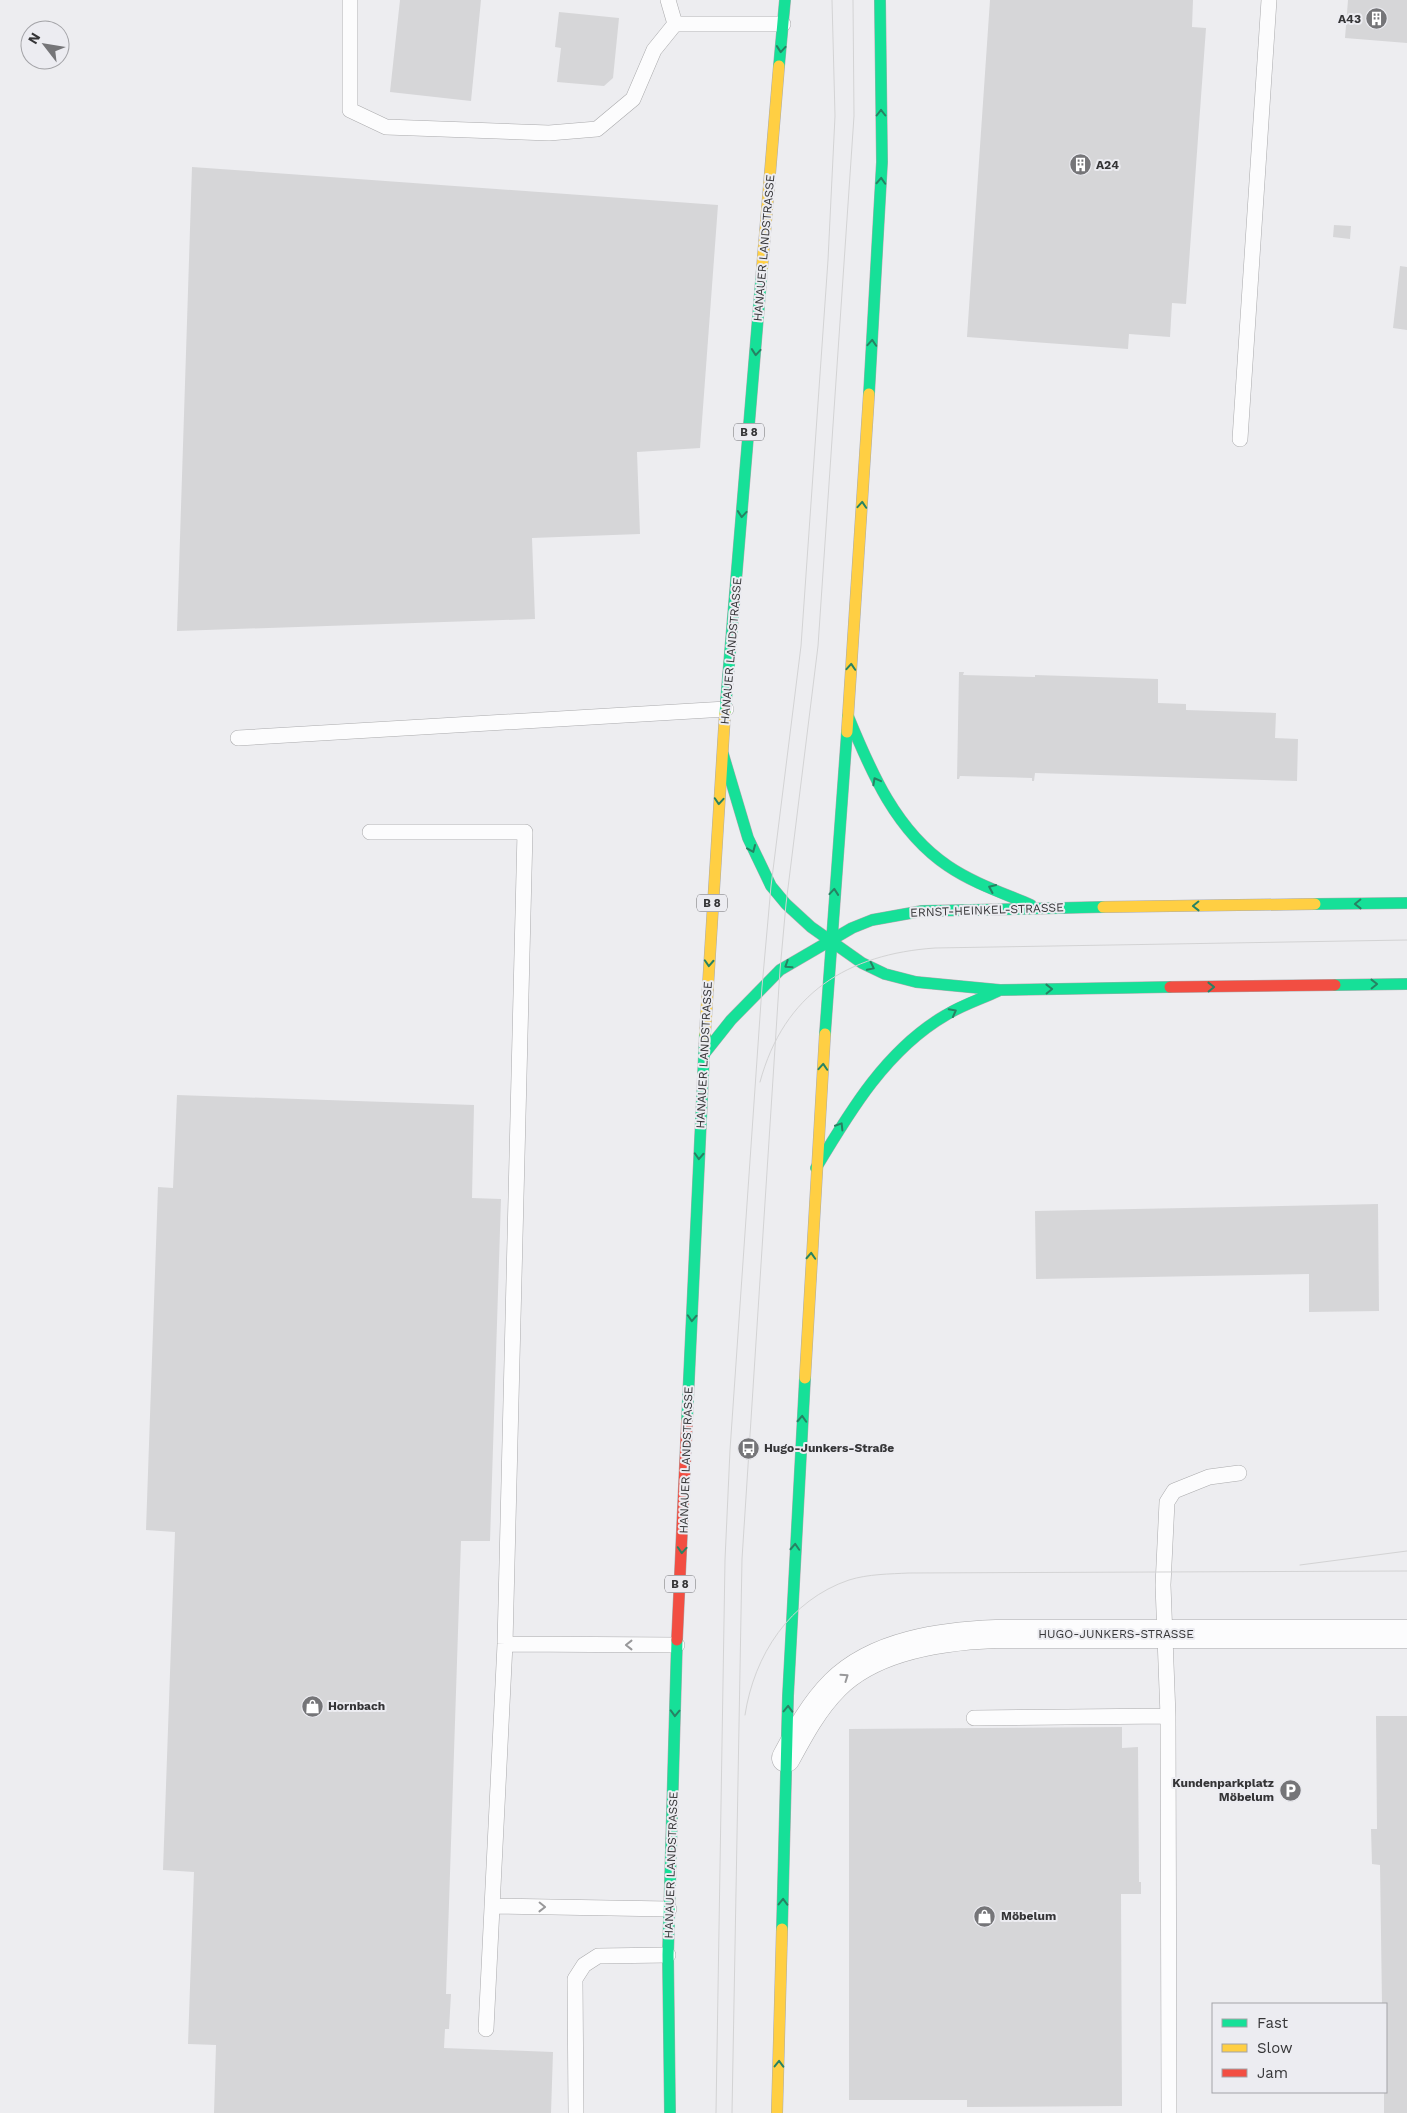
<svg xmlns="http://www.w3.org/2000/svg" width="1407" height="2113" viewBox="0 0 1407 2113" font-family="'Work Sans',sans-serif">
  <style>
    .building { fill: #d6d6d8 }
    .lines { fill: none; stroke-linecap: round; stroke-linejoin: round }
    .lane-casing { stroke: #aaaaac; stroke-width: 16 }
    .street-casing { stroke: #aaaaac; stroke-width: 29 }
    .fast-casing { stroke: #aaaaac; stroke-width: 12 }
    .slow-casing { stroke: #aaaaac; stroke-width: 12 }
    .jam-casing { stroke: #aaaaac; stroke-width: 12 }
    .lane { stroke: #fcfcfd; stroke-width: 15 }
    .street { stroke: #fcfcfd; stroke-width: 28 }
    .fast { stroke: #16e098; stroke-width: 11 }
    .slow { stroke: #ffcf43; stroke-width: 11 }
    .jam { stroke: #f24e42; stroke-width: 11 }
    .tram { stroke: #d3d3d4; stroke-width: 1 }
    .oneway { stroke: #278263 }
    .oneway2 { stroke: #98989a }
    .labels { text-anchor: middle; stroke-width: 4; stroke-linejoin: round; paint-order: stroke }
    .shield { fill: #ececf1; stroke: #6c6c6f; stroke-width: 1 }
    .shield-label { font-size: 11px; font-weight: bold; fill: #353537 }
    .poi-label { font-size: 12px; font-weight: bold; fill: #353537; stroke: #ececf1; text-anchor: start }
    .street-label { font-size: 12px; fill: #353537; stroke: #ececf1 }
  </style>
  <rect width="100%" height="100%" fill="#ededf0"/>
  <path class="building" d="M400,0H481L471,101L390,92Z
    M990,0H1193L1192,27L1206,28L1186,304L1172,303L1170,337L1129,334L1128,349L967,337Z
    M1348,0H1407V43L1345,38Z
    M559,12L619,18L613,78L604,86L557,82L561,48L555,47Z
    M192,167L718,205L700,448L637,452L640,534L532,538L535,619L177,631Z
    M1334,225L1351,226L1350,239L1333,237Z
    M1400,266L1407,267V330L1393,328Z
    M959,672H964L963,675L1035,677V675L1158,679V703L1186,704V710L1276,713L1275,738L1298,739L1297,781L1035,773L1034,781H1032V778L960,776L959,779H957Z
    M177,1095L474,1105L472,1198L501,1199L490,1541H461L446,1994H451L449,2029H445L444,2048L553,2052L551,2113H214L216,2045L188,2044L194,1872L163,1870L175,1532L146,1530L158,1187L173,1188Z
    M1378,1204L1379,1311L1309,1312V1274L1036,1279L1035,1211Z
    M1376,1716H1407V2113H1384V2092H1386V2004H1382L1380,1865L1372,1864L1371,1829H1377Z
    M1122,1727V1748L1138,1747L1139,1882H1141V1894H1121L1122,2106L967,2107V2100H849V1729Z"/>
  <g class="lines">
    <defs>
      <path id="lane" d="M350,0V110L386,127L549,133L597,129L633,99L654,50L675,24
        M668,0L675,24
        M675,24H783
        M1240,439L1269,0
        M238,738L726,709
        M370,832H525L505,1644L486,2029
        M505,1644L677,1645
        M974,1718L1168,1716
        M493,1906L669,1909
        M576,2113L575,1979L584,1965L598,1956L668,1955
        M1169,2113L1168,1716L1163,1585L1167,1502L1174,1491L1209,1477L1239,1473"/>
      <path id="street" d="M786,1758C800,1732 814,1706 835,1685C875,1645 942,1636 996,1634H1407"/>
      <path id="fast" d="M779,66L785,0
        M869,394L882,162L880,0
        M725,713L762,269
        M848,716C871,772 896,831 948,866C973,883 1003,893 1031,905
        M723,754L748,838L771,886L786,904L811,927L862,963L885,974L916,982L1000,990L1170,987
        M1315,904L1407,903
        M1335,985L1407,984
        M825,1034L847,732
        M704,1054L731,1020L780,970L852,928L872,920L922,911L1103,907
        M816,1168C850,1111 887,1049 946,1015C962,1005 981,999 998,991
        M687,1421L705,1034
        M782,1929L788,1696L805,1378
        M670,2113L668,1955L677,1640"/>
      <path id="slow" d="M762,269L779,66
        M847,732L869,394
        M1103,907L1315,904
        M705,1034L725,713
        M805,1378L825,1034
        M777,2113L782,1929"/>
      <path id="jam" d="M1170,987L1335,985
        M677,1640L687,1421"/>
    </defs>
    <use href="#lane" class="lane-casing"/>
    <use href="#street" class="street-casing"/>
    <use href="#fast" class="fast-casing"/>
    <use href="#slow" class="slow-casing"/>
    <use href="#jam" class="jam-casing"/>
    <use href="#lane" class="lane"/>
    <use href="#street" class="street"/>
    <use href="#fast" class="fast"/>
    <use href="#slow" class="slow"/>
    <use href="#jam" class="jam"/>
    <path class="tram" d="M760,1082C784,993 848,954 935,948L1407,940
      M1300,1565L1407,1551
      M745,1715C754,1655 790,1600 849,1580C868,1574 890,1574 909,1573L1407,1571
      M716,2113L725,1560L730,1450L762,987L771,886L801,646L828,260L835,116L832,0
      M732,2113L742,1559L780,970L786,904L818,646L854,116L853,0"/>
  </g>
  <defs><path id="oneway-chevron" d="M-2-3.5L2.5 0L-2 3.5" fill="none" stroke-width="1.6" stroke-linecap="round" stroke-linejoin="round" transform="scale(1.25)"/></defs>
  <g class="oneway">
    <use href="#oneway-chevron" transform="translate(781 49) rotate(95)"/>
    <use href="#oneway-chevron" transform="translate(881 113) rotate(-90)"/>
    <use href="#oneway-chevron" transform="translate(881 181) rotate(-87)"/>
    <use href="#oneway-chevron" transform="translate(872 343) rotate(-86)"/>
    <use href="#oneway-chevron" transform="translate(756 352) rotate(95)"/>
    <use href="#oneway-chevron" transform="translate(862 505) rotate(-86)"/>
    <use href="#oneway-chevron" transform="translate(742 514) rotate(95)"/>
    <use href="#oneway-chevron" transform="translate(851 667) rotate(-86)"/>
    <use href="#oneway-chevron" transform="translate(876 781) rotate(-118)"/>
    <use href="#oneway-chevron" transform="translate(719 801) rotate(94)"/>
    <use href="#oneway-chevron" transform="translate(752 849) rotate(67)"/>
    <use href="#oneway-chevron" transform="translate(992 888) rotate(-156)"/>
    <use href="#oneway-chevron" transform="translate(834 892) rotate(-85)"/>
    <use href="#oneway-chevron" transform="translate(1358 904) rotate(179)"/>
    <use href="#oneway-chevron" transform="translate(1196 906) rotate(179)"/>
    <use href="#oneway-chevron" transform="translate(709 963) rotate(93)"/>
    <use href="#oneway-chevron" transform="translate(788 965) rotate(147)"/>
    <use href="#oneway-chevron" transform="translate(871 967) rotate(26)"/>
    <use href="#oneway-chevron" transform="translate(1374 984) rotate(-1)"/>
    <use href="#oneway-chevron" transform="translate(1211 987) rotate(-1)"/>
    <use href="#oneway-chevron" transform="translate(1049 989) rotate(-1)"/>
    <use href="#oneway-chevron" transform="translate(953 1012) rotate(-28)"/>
    <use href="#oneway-chevron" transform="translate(823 1067) rotate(-86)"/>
    <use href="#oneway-chevron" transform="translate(840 1126) rotate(-58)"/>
    <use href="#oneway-chevron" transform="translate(699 1156) rotate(93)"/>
    <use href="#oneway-chevron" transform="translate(811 1256) rotate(-87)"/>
    <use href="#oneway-chevron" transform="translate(692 1318) rotate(93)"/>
    <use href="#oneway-chevron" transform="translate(802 1419) rotate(-87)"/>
    <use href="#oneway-chevron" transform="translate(795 1547) rotate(-87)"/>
    <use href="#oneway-chevron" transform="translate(682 1550) rotate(94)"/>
    <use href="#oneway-chevron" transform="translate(788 1709) rotate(-88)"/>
    <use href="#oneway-chevron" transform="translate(675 1713) rotate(92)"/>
    <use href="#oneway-chevron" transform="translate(783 1902) rotate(-89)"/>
    <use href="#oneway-chevron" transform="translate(779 2064) rotate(-89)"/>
  </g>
  <g class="oneway2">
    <use href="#oneway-chevron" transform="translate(629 1645) rotate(-180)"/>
    <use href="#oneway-chevron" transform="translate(845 1677) rotate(-35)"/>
    <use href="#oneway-chevron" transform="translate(542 1907) rotate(1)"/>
  </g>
  <defs>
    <symbol id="building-disc" viewBox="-11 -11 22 22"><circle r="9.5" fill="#757578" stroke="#ececf1"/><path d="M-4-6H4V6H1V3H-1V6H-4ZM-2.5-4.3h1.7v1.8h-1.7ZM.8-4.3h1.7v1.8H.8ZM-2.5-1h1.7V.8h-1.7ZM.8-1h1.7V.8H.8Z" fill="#fff"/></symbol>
    <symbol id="bus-disc" viewBox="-11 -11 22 22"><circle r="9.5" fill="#757578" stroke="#ececf1"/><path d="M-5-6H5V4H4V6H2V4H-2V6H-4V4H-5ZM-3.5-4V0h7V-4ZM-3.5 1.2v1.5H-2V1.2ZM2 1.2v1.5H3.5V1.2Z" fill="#fff"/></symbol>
    <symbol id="shop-disc" viewBox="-11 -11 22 22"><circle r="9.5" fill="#757578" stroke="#ececf1"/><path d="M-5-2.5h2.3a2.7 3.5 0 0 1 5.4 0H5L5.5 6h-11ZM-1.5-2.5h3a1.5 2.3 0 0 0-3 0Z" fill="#fff"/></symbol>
    <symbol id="parking-disc" viewBox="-11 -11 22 22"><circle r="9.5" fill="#757578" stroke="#ececf1"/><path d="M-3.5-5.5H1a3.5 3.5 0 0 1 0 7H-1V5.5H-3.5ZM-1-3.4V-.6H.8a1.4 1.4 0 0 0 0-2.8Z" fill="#fff"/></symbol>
  </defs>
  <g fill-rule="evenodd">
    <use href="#building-disc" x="1364" y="6" width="25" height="25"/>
    <use href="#building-disc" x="1068" y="152" width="25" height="25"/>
    <use href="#bus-disc" x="736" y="1436" width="25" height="25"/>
    <use href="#shop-disc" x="300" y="1694" width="25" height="25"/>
    <use href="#parking-disc" x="1278" y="1778" width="25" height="25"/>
    <use href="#shop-disc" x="972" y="1904" width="25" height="25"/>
  </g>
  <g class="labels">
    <g class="shield">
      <rect x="734" y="423.5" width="30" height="17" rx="4"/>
      <rect x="697" y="894.5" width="30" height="17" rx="4"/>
      <rect x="665" y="1575.5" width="30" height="17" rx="4"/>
    </g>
    <g class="shield-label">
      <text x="749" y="436">B 8</text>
      <text x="712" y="907">B 8</text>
      <text x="680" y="1588">B 8</text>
    </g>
    <g class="poi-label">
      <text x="1361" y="23" text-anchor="end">A43</text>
      <text x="1096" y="169">A24</text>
      <text x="764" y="1452">Hugo-Junkers-Straße</text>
      <text x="328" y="1710">Hornbach</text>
      <text x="1274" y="1787" text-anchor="end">Kundenparkplatz<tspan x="1274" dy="14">Möbelum</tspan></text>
      <text x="1001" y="1920">Möbelum</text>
    </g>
    <g class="street-label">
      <text transform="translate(764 248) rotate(-85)" y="4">HANAUER LANDSTRASSE</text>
      <text transform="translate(731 651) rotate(-85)" y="4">HANAUER LANDSTRASSE</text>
      <text transform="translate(987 910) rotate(-2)" y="4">ERNST-HEINKEL-STRASSE</text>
      <text transform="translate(704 1055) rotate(-87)" y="4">HANAUER LANDSTRASSE</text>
      <text transform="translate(686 1460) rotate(-88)" y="4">HANAUER LANDSTRASSE</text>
      <text x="1116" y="1638">HUGO-JUNKERS-STRASSE</text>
      <text transform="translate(671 1865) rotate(-88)" y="4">HANAUER LANDSTRASSE</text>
    </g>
  </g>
  <rect x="1212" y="2003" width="175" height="90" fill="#ececf1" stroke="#a3a3a7"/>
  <rect x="1222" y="2019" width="25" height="8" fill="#16e098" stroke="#a3a3a7"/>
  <text x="1257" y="2028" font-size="15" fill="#353537">Fast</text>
  <rect x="1222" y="2044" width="25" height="8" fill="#ffcf43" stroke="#a3a3a7"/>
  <text x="1257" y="2053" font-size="15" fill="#353537">Slow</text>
  <rect x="1222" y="2069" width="25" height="8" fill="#f24e42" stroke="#a3a3a7"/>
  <text x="1257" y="2078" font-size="15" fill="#353537">Jam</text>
  <g transform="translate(45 45) rotate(301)"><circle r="24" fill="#ececf1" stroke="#a3a3a7"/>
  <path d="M0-4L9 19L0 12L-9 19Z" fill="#757578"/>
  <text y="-8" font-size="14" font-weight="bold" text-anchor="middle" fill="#353537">N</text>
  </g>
</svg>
